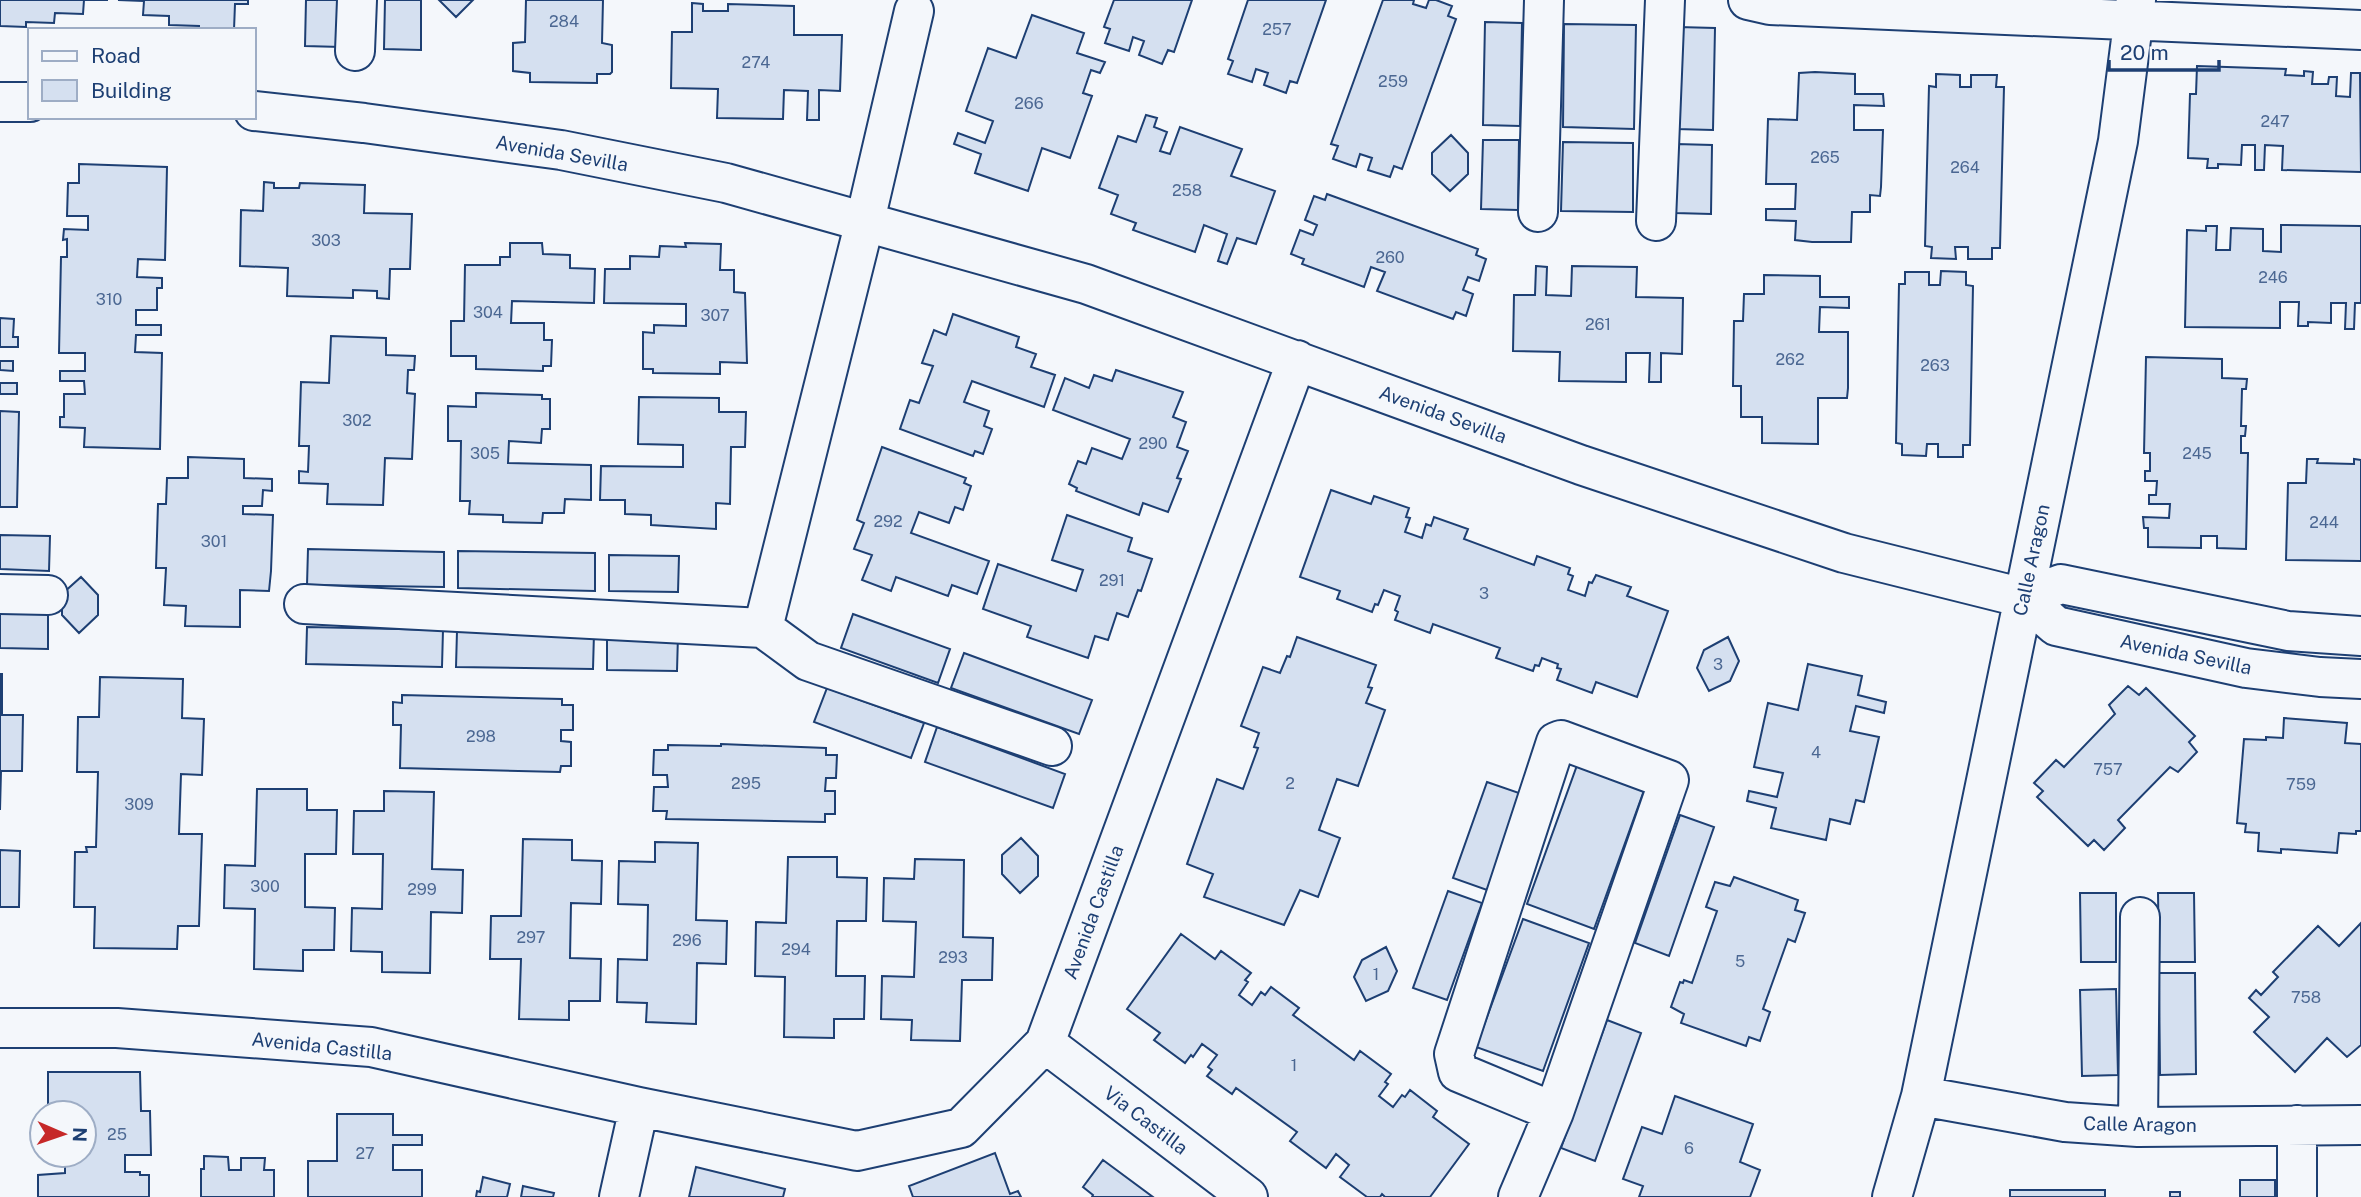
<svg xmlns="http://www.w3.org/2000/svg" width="2361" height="1197" viewBox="0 0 2361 1197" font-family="'Public Sans',sans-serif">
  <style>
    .building { fill: #d5e0f0; stroke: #1d3f73; stroke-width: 2 }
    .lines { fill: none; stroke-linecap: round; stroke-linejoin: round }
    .minor-casing { stroke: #1d3f73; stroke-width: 42 }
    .minor { stroke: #f4f7fb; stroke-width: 38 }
    .labels { text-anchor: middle; stroke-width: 5; stroke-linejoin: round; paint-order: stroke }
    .number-label { font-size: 16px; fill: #4b6792 }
    .street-label { font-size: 19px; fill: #1d3f73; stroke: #f4f7fb }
  </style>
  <rect width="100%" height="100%" fill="#f4f7fb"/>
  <path class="building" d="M0,0H108H84L83,14L55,13L54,23L26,22V27L0,26Z
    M118,0H248V4H235L234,30H199V26L169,25V16L143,15L144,1Z
    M306,0H342L341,47L305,46Z
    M385,0H421V50L384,49Z
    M439,0H473L456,17Z
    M526,0H603L602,43L612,45V72L610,74H597V83L530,82V73L513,71V43L525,42Z
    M1114,0H1192L1174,52L1168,50L1162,64L1139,55L1144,41L1133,37L1129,51L1105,43L1110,29L1104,27Z
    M1248,0H1326L1297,83L1290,81L1286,93L1264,85L1268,73L1256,69L1252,82L1228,74L1233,61L1228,59Z
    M1383,0H1414L1413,4L1426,8L1429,0H1436L1452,6L1448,16L1456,19L1402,169L1394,166L1390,177L1368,170L1372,158L1360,154L1356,167L1333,159L1338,146L1331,144Z
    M692,3L703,4V11H728V4L794,6V35H842L840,91L819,90V120H807L808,91L784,90L783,119L717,118L718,89L671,88L672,32H692Z
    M1032,15L1084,33L1077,53L1105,62L1100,73L1091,70L1083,93L1092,96L1070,158L1042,148L1028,191L975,173L981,154L954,144L958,133L985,143L993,121L966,111L988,48L1016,58Z
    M1485,22L1522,23L1520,126L1483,125Z
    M1564,24L1636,25L1634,129L1563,127Z
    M1678,27L1715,28L1713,130L1676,129Z
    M2197,66L2286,69L2285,75L2304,76V71L2313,72L2312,84H2328L2329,77H2337L2336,96L2350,97L2351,73H2360L2361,172L2282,170L2283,146L2265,145L2264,170H2255V145H2242L2241,165L2218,164V168H2207L2208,159L2188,158L2190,94H2196Z
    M1815,72L1855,74V94H1883L1884,106L1854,105V130H1883L1881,187L1880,196L1870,195V212H1852L1851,242H1812L1795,240L1796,221L1766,220V209H1795L1796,184H1766L1768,119L1797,120L1799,73Z
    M1936,74L1960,75V87H1971V75H1997L1996,87H2004L2000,248H1992V259H1968V247H1955L1956,259L1931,258L1932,247L1925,246L1929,86L1936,87Z
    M1146,115L1157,118L1154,127L1167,132L1160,151L1170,154L1180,127L1242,149L1231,176L1275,191L1256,244L1237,238L1227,264L1218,261L1227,234L1204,225L1195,252L1133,230L1136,223L1111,214L1118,195L1099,188L1118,136L1136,142Z
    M1451,135L1468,153V174L1450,191L1432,174V153Z
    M1483,140H1519L1518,210L1481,209Z
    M1563,142L1633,143V212L1561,211Z
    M1676,144L1712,145L1711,214L1675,213Z
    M79,164L167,167L165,260L138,259L137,277L162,278V288H157V310H136V325H161V335H136L135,352L162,353L160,449L84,447L85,428L60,427V417H64V394H85L84,381H60V371H85V353H59L61,257H67V239L63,240L64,229L88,230V216H67L68,183H79Z
    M264,182L274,183V188H299L300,183L365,185L364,213L412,214L410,269H390L389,299L377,298V291L353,290V298L287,296L288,268L240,266L241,210L263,211Z
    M1327,194L1478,249L1476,255L1486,259L1479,281L1468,277L1463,290L1473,294L1466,316L1456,312L1453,319L1377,291L1385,272L1371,267L1364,287L1302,264L1304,259L1291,254L1300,230L1313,235L1317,225L1305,220L1314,196L1325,200Z
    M2281,225L2361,226V303H2355L2354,329H2345L2346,303H2331V323L2308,322V326H2298L2299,302H2280V328L2185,327L2187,230L2206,231V226H2217L2216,250H2230L2231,228L2263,229V251L2281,252Z
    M510,243H542L543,254L570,255V268L595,269L594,303L512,301L511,323H544V340H552L551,366H543V371L476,369V356H451V321H464L465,265H500V257H510Z
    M685,243L721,244L720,270H734V292L745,293L747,363L720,362V374L653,373V369H643V332L654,333V325L686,326V304L604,303L605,269H630V256L659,257L660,246L686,247Z
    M1536,266L1547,267L1546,295L1571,296L1572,266L1637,267L1636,297L1683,298L1682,354L1661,353V382H1649L1650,353H1626V382L1559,381L1560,352L1513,351L1514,295H1535Z
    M1941,271L1966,272V285L1973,286L1970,445H1963V457H1938V444H1927L1926,456L1902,455V444L1896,443L1899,284H1905V272H1929V285H1940Z
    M1764,275L1820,276V297H1849V308L1820,307L1819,332H1848V388L1847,398H1818V444L1762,443V417H1741V386H1733L1734,321H1743L1744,294H1764Z
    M953,314L1019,337L1016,347L1036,354L1031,367L1055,375L1044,407L972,381L964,402L989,411L984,426L992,429L983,454L975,451L973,456L900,429L910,400L919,403L933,366L922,363L934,330L946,335Z
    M0,318L14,319L13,337H18V347H0Z
    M331,336L386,338V355L415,356L414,370H408L407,393L415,394L412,459L385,458L383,505L327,504L328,484L299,483V471L308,472L309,446H299L301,382L329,383Z
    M2146,357L2222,359V378L2247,379L2246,389H2242L2241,426H2246L2245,436H2241V453H2248L2246,549L2217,548V536H2201V548L2148,547V528H2144L2143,517L2169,518L2170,504H2149V495H2156L2157,481H2145V471H2150V453H2144Z
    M0,361H13V371L0,370Z
    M1116,370L1183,392L1173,417L1186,422L1177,447L1188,451L1177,478L1181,479L1168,512L1143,503L1139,515L1076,491L1077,488L1069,484L1078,461L1086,464L1092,448L1122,459L1130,439L1053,410L1065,378L1089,388L1094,375L1112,381Z
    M0,383H17V394H0Z
    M476,393L542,395V399H550V429H542L541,443L509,441L508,463L591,465V500L565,499L564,513H543L542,523L503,522V515L469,514L470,501H460L461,441H448V406L476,407Z
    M639,397L719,398V412H746L745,447H731L730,504L716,503V529L651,525V515L625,514V500H600L601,466L683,467V445L638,444Z
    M0,411L19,412L17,507H0Z
    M882,447L966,478L964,483L971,486L963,510L955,507L949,523L919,512L911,533L989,561L977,594L952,585L948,596L896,577L891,591L862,580L872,555L854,549L864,523L857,520Z
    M188,457L244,459V478L272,479V491L263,490L262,506H243V514L273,515L271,571L269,591L240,590V627L185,626L186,606L164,605L166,568H156L158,504H166L167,478H188Z
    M2307,459H2318L2317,463L2354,464V459L2361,460V561L2286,560L2288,483H2306Z
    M1331,490L1371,504L1374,496L1409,508L1406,517L1410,518L1405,532L1422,538L1426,524L1431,526L1434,517L1468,529L1464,539L1534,565L1537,556L1570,568L1568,574L1573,576L1568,590L1585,596L1589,582L1592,583L1596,575L1631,587L1627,596L1668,611L1637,697L1596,682L1592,693L1557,680L1561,669L1557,668L1558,664L1542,658L1539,666L1535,665L1533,671L1496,658L1500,648L1433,624L1430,633L1395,620L1398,612L1395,610L1400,596L1384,590L1378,605L1375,604L1372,612L1337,599L1340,591L1300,577Z
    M1067,515L1132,538L1128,551L1152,559L1141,591L1138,590L1128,617L1117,613L1108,640L1095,636L1088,658L1027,637L1031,626L983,609L998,564L1076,591L1083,570L1052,560Z
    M0,535L50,536L49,571L0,569Z
    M308,549L444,552V587L307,585Z
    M458,551L595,553V591L458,588Z
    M609,555L679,556L678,592L609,591Z
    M81,577L98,595V615L79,633L62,615V594Z
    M0,613L48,614V649L0,648Z
    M853,614L950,649L938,683L841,648Z
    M307,627L443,630L442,667L306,664Z
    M457,631L594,633L593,669L456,667Z
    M607,634L678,635L677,671L607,670Z
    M1297,637L1376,665L1368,687L1372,688L1366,703L1385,710L1358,786L1337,779L1319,830L1340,838L1318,897L1300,890L1284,925L1204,897L1213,874L1187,864L1217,779L1243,789L1258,748L1254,747L1259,733L1241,726L1263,667L1280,673L1287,656L1290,657Z
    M1728,637L1739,661L1730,681L1709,691L1697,668L1704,650Z
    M964,653L1092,700L1079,734L951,688Z
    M1808,664L1862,676L1858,695L1886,702L1884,713L1856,706L1850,731L1879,737L1864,802L1856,800L1850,824L1830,819L1826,840L1771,828L1776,808L1747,801L1749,791L1777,797L1783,773L1754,767L1768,703L1798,710Z
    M0,674H2V715H23L22,771H1L0,810Z
    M100,677L183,679L182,718L204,719L202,775L181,774L179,834H202L199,926H178L177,949L94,948L95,907H74L75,852H87L86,847H96L98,772H77L78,717H99Z
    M2128,686L2139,695L2146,688L2195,736L2189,742L2197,752L2178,772L2170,767L2118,820L2125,828L2104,850L2094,840L2088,846L2037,797L2043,791L2034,783L2056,760L2064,767L2115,714L2109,705Z
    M827,688L924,723L911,758L814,722Z
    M402,695L562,699V705H573V730H561V741L571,742V766H561L560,772L400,768L401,725H393V702L402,703Z
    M2284,718L2347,723L2345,743L2361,744V831H2356V834L2339,833L2337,853L2281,849V853L2258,851L2259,833L2245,832L2246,824L2237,823L2244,739L2266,740V737L2283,738Z
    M937,727L1065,774L1053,808L925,762Z
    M721,744L826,748V755H837L836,778H826L825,791H835V814H825V822L666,819L667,811H653L654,787H668L667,775H653L654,750H668V745L721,746Z
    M1580,757L1647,782L1594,929L1527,904Z
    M1487,782L1522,794L1487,890L1453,878Z
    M257,789H307V810H337L336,854H305V907L335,908L334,950H303V971L254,969L255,909L224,908L225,865L255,866Z
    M384,791L434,792L432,869L463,870L462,913L431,912L430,973L382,972V952L351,951L352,908L382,909L383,854H353L354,811H384Z
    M1680,815L1714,827L1669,956L1635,943Z
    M1021,838L1038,856V876L1020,893L1002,874V855Z
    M523,839L572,840V860L602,861L601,904L571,903L570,958L601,959L600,1001H569V1020L519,1019L521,959H490L491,916H521Z
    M655,842L698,843L696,920L727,921L726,964L697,963L696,1024L646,1022L647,1003L617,1002L618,959L647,960L648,905L618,904L619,861L655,862Z
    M0,850L20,851L19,907H0Z
    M788,857H837V877L867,878L866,921H837L836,976H865L864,1019H834V1038L784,1037L785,977L755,976L756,922L786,923Z
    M915,859L964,860L963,937L993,938L992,980H962L960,1041L911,1040L912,1020L881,1019L882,976L914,977L916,922L883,921L884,878L914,879Z
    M1734,877L1798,900L1795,910L1805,913L1795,942L1788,939L1763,1009L1770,1012L1760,1041L1749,1037L1746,1046L1681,1023L1684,1014L1671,1007L1680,982L1683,983L1684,980L1692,983L1717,911L1706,907L1715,882L1730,886Z
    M1448,891L1482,903L1447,1000L1413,988Z
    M2080,893H2116V962H2081Z
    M2158,893H2194L2195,962H2159Z
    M1523,919L1589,943L1543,1071L1476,1047Z
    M2361,923V1045L2347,1057L2327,1038L2295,1072L2254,1032L2269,1017L2249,998L2256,990L2261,995L2278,977L2273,972L2318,926L2339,946Z
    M1181,934L1215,959L1221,951L1251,973L1245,980L1248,982L1239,995L1252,1005L1261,992L1265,995L1271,987L1299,1008L1293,1015L1354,1060L1360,1051L1391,1074L1385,1082L1388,1084L1379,1096L1393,1107L1402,1095L1405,1097L1410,1090L1437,1111L1433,1117L1469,1144L1430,1197H1385L1382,1194L1380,1197H1367L1340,1177L1349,1165L1336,1154L1326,1168L1290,1141L1297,1132L1236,1088L1232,1094L1207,1076L1212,1070L1208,1067L1217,1055L1202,1044L1193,1057L1191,1055L1185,1063L1154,1040L1160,1033L1127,1009Z
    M1386,947L1397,971L1388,991L1366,1001L1354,977L1362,960Z
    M2159,973H2195L2196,1074L2160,1075Z
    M2116,989L2118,1075L2082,1076L2080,990Z
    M1607,1020L1641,1033L1595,1161L1561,1148Z
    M48,1072H140L141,1111H150L151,1155H125V1172H140V1175H149V1197H38V1175L65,1173V1155H84V1113H48Z
    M1675,1096L1753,1124L1740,1162L1760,1170L1750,1197H1639L1643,1186L1623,1179L1642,1127L1662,1134Z
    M39,1114H42V1151L40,1152Z
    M337,1114H393V1135H422V1145H393V1170H422V1197H308V1161H337Z
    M995,1153L1010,1194L1018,1191L1021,1197H913L909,1186Z
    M204,1156L228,1157L229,1170H241V1158H265L264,1170H274V1197H201V1169H204Z
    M1103,1160L1153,1197H1092L1093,1195L1083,1187Z
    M696,1167L785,1189L783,1197H689Z
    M483,1177L510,1184L507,1197H476L477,1191L480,1192Z
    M2240,1180H2275V1197H2240Z
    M523,1186L554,1193L553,1197H521Z
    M2010,1190H2105V1197H2010Z
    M2170,1192H2180V1197H2170Z"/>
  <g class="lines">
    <defs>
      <path id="minor" d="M1748,0L1770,5L2361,30
        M355,51L357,0
        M0,102H30
        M254,111L364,123L561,150L726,183L1086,284L1581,465L1844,553L2024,598L2056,626L2246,668L2320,677L2361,679
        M1538,212L1544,0
        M1656,221L1665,0
        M0,594L48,595
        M2024,598L2061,584L2288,631L2361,636
        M304,604L763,628L808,661L1052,746
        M763,628L865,221L914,11
        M0,1028H117L371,1047L639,1107L857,1151L961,1128L1045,1043L1297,360
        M1045,1043L1248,1197
        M1921,1096L2065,1122L2138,1127L2361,1125
        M2297,1125V1197
        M2138,1127L2140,917
        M619,1197L639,1107
        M1518,1197L1554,1112L1669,780L1561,740L1556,742L1454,1054L1458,1072L1554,1112
        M1892,1197L1921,1096L2118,141L2136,0"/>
    </defs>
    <use href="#minor" class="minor-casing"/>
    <use href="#minor" class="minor"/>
  </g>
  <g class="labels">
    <g class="number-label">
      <text x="564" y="27">284</text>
      <text x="1277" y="35">257</text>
      <text x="756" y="68">274</text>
      <text x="1393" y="87">259</text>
      <text x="1029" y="109">266</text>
      <text x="2275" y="127">247</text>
      <text x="1825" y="163">265</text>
      <text x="1965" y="173">264</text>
      <text x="1187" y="196">258</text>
      <text x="326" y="246">303</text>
      <text x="1390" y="263">260</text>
      <text x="2273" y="283">246</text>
      <text x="109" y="305">310</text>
      <text x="488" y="318">304</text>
      <text x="715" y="321">307</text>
      <text x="1598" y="330">261</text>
      <text x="1790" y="365">262</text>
      <text x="1935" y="371">263</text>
      <text x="357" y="426">302</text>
      <text x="1153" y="449">290</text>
      <text x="485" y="459">305</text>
      <text x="2197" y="459">245</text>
      <text x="888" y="527">292</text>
      <text x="2324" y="528">244</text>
      <text x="214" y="547">301</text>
      <text x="1112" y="586">291</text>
      <text x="1484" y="599">3</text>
      <text x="1718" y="670">3</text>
      <text x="481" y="742">298</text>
      <text x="1816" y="758">4</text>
      <text x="2108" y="775">757</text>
      <text x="746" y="789">295</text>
      <text x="1290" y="789">2</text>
      <text x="2301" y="790">759</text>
      <text x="139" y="810">309</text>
      <text x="265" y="892">300</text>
      <text x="422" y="895">299</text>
      <text x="531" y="943">297</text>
      <text x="687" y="946">296</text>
      <text x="796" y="955">294</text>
      <text x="953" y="963">293</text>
      <text x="1740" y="967">5</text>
      <text x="1376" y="980">1</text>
      <text x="2306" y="1003">758</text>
      <text x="1294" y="1071">1</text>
      <text x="117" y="1140">25</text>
      <text x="1689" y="1154">6</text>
      <text x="365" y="1159">27</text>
    </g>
    <g class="street-label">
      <text transform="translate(562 153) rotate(10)" y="7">Avenida Sevilla</text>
      <text transform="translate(1443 414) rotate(20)" y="7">Avenida Sevilla</text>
      <text transform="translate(2031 560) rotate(-78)" y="7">Calle Aragon</text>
      <text transform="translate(2186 654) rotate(12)" y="7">Avenida Sevilla</text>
      <text transform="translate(1093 912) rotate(-70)" y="7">Avenida Castilla</text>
      <text transform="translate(322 1046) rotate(6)" y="7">Avenida Castilla</text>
      <text transform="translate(1146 1120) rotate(37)" y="7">Via Castilla</text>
      <text transform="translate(2140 1124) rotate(1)" y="7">Calle Aragon</text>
    </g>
  </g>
  <rect x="28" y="28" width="228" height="91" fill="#f4f7fb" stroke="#9eadc5" stroke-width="2"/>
  <rect x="42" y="51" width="35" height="10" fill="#f4f7fb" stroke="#9eadc5" stroke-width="2"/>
  <text x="91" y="63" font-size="21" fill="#1d3f73">Road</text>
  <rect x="42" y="80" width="35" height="21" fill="#d5e0f0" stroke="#9eadc5" stroke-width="2"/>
  <text x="91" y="98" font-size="21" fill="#1d3f73">Building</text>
  <g transform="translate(63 1134) rotate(92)"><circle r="33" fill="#f4f7fb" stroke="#9eadc5" stroke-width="2"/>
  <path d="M0-5L12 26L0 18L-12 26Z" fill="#c62828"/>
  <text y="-10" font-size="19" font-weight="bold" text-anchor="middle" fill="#1d3f73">N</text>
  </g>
  <path d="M2109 60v10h110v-10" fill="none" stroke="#1d3f73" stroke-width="3.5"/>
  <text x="2120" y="60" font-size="21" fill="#1d3f73" stroke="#f4f7fb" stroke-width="5" paint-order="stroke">20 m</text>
</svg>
